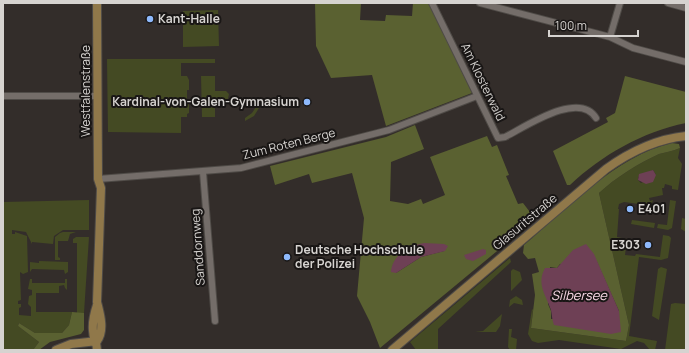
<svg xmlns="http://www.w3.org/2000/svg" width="689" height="353" viewBox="0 0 689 353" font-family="Manrope,sans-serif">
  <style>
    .green { fill: #444a23; fill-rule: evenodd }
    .forest { fill: #5a6131; fill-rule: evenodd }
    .water { fill: #6e4055 }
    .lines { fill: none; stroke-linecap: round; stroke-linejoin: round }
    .minor-casing { stroke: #4f4b47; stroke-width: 8 }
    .major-casing { stroke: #4f4b47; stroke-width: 10 }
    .minor { stroke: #746d69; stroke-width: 6 }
    .major { stroke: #90784a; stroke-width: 8 }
    .poi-dot { fill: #8eb9fc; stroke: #191615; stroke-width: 1.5 }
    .labels { text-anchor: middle; stroke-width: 4; stroke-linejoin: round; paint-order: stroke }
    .poi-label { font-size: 12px; font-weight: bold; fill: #d6d3d0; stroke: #191615; text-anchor: start }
    .street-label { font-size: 12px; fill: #d6d3d0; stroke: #191615 }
    .water-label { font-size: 13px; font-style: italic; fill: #f7d7e4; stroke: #191615 }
  </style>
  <rect width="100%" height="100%" fill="#332d2a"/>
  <path class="green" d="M218,10L219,46L183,47V11Z
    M107,59H215V63H181V76H187L189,80V90H187V102H189V113L187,114V117H181V133L108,132Z
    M201,76H215V91H226L229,94L227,103H215V117H202Z
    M256,107L259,108L254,116L245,121V118L252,113Z
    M680,148L678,158L682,164L678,190L672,189V186L665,184L664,188H662L663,195L649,198L650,201L653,200L651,206L648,207L646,205L624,202L619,204L618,209H619L617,237L627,239L625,255L635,256L636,254L660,257L663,235L669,236L671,238L668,258L661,260L639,257L629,336L657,341L655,350H650L644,343L637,341L621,349L559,340L538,343L532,341L528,334L532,309L533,310L531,328L626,341L629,325L599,193C615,178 639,163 659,154C666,152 673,151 680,148ZM653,170L656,175L641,183L638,180V177Z
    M89,200V230H63L54,236L53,244L32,242V244L26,232L12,230V234H15V232L27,236L28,272L23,274L20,272L21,300L18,301V304H21V307L19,308V315L31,316V307L28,304L29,296L32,295V290L28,289L30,279H32V283H65V279H67V290L65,288L64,285L59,286V293H36V312H72L69,325L62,333H35L19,323L18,326L39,342L33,350H3V202Z
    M670,200L676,201L672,228L668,230L657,228L658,224L667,225Z
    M682,218L686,219V232L681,229Z
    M632,220L655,223L654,228L631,224Z
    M63,232H76L70,234L68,241H58V257L60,258V260H55V237L60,233Z
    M76,237H89L84,313H77V243H73V239Z
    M510,258L511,262L438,329V350H416L410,342Z
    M39,261L68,262V272L65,274L64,270L32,269L30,272V262L39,263Z
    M661,267L667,269L659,320L652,316L658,269Z
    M513,269L520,272L522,280L511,291V271Z
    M516,296L522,300L523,305L514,303L509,307L510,300Z
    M675,303L686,304V350H665L671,304Z
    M502,314L500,326L496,332H475L483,331Z
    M509,329H512L511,337L517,339L516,350H510L508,347Z"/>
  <path class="forest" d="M315,3H361L360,20L385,21L386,15L412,16L413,3H429L472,93L386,126L372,75L331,78L316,46Z
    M625,76L686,92V123C642,132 602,155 570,185H567L553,151L608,122L606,118L615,113Z
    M415,125L424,149L391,162L390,201L408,204L421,199L423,204L445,195L430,157L487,136L492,147L497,145L509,175L506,176L518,204L523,203L533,216L511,236L508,242L380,348L370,322L357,296L364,218L352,173L312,183L309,174L275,185L270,166L386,137ZM407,247L444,251L421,257L396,273Z
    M672,143L679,144L680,148C673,151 666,152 659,154C639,163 615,178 599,193L629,325L626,341L531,328L535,295L532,274L539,272L535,258L528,259L523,253L524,245C568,208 616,156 672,143ZM597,262L619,311L551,319V311L548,304L550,267L557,268L560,264Z
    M72,312L84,313V330L81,334L50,342L39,350H33L39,342L18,326L19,323L35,333H62L69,325Z"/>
  <path class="water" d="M653,170L656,175L653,182L646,184L638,180L639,174Z
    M424,243L444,244L448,246L445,251L421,257L396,273L391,272C392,255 409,246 424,243Z
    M586,244L594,254L619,311L621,332L611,334L554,325C552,320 552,315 551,310C546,295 536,284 545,268H557L573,250Z
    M483,249L486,250V254L473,261L466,259L464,255Z"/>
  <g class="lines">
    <defs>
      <path id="minor" d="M432,3L498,138L505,137C525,127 579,90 596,118
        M480,3L610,37L633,48L686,62
        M668,3L686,8
        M610,37L620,3
        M3,96H97
        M203,172L215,321
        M98,179L241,168L389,130L477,96"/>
      <path id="major" d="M97,305C94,314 92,322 93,331C93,338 97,343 97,350
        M97,341C105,330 100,314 97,302L101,188L98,179L97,3
        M56,350L71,344L97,341
        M392,350L606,169C631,151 656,139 686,136"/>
    </defs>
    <use href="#minor" class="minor-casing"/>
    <use href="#major" class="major-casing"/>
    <use href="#minor" class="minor"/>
    <use href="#major" class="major"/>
  </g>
  <g class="poi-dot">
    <circle cx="150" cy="19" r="4"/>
    <circle cx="307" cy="102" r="4"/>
    <circle cx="630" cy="209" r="4"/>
    <circle cx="648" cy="245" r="4"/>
    <circle cx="287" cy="257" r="4"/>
  </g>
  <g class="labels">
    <g class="poi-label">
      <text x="158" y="23">Kant-Halle</text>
      <text x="299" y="106" text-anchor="end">Kardinal-von-Galen-Gymnasium</text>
      <text x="638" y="213">E401</text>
      <text x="640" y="249" text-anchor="end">E303</text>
      <text x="295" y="254">Deutsche Hochschule<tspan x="295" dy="14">der Polizei</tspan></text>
    </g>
    <g class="street-label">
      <text transform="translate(483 82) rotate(64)" y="4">Am Klosterwald</text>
      <text transform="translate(86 91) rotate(-90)" y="4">Westfalenstraße</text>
      <text transform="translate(289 144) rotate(-14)" y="4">Zum Roten Berge</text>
      <text transform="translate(525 222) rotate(-40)" y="4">Glasuritstraße</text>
      <text transform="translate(198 247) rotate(-94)" y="4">Sanddornweg</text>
    </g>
    <g class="water-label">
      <text x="579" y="300">Silbersee</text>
    </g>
  </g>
  <rect width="689" height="353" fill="none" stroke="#d6d3d0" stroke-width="8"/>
  <path d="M549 30v6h89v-6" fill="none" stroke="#d6d3d0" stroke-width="2"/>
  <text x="555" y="30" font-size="12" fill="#d6d3d0" stroke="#191615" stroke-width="3" paint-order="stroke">100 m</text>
</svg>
